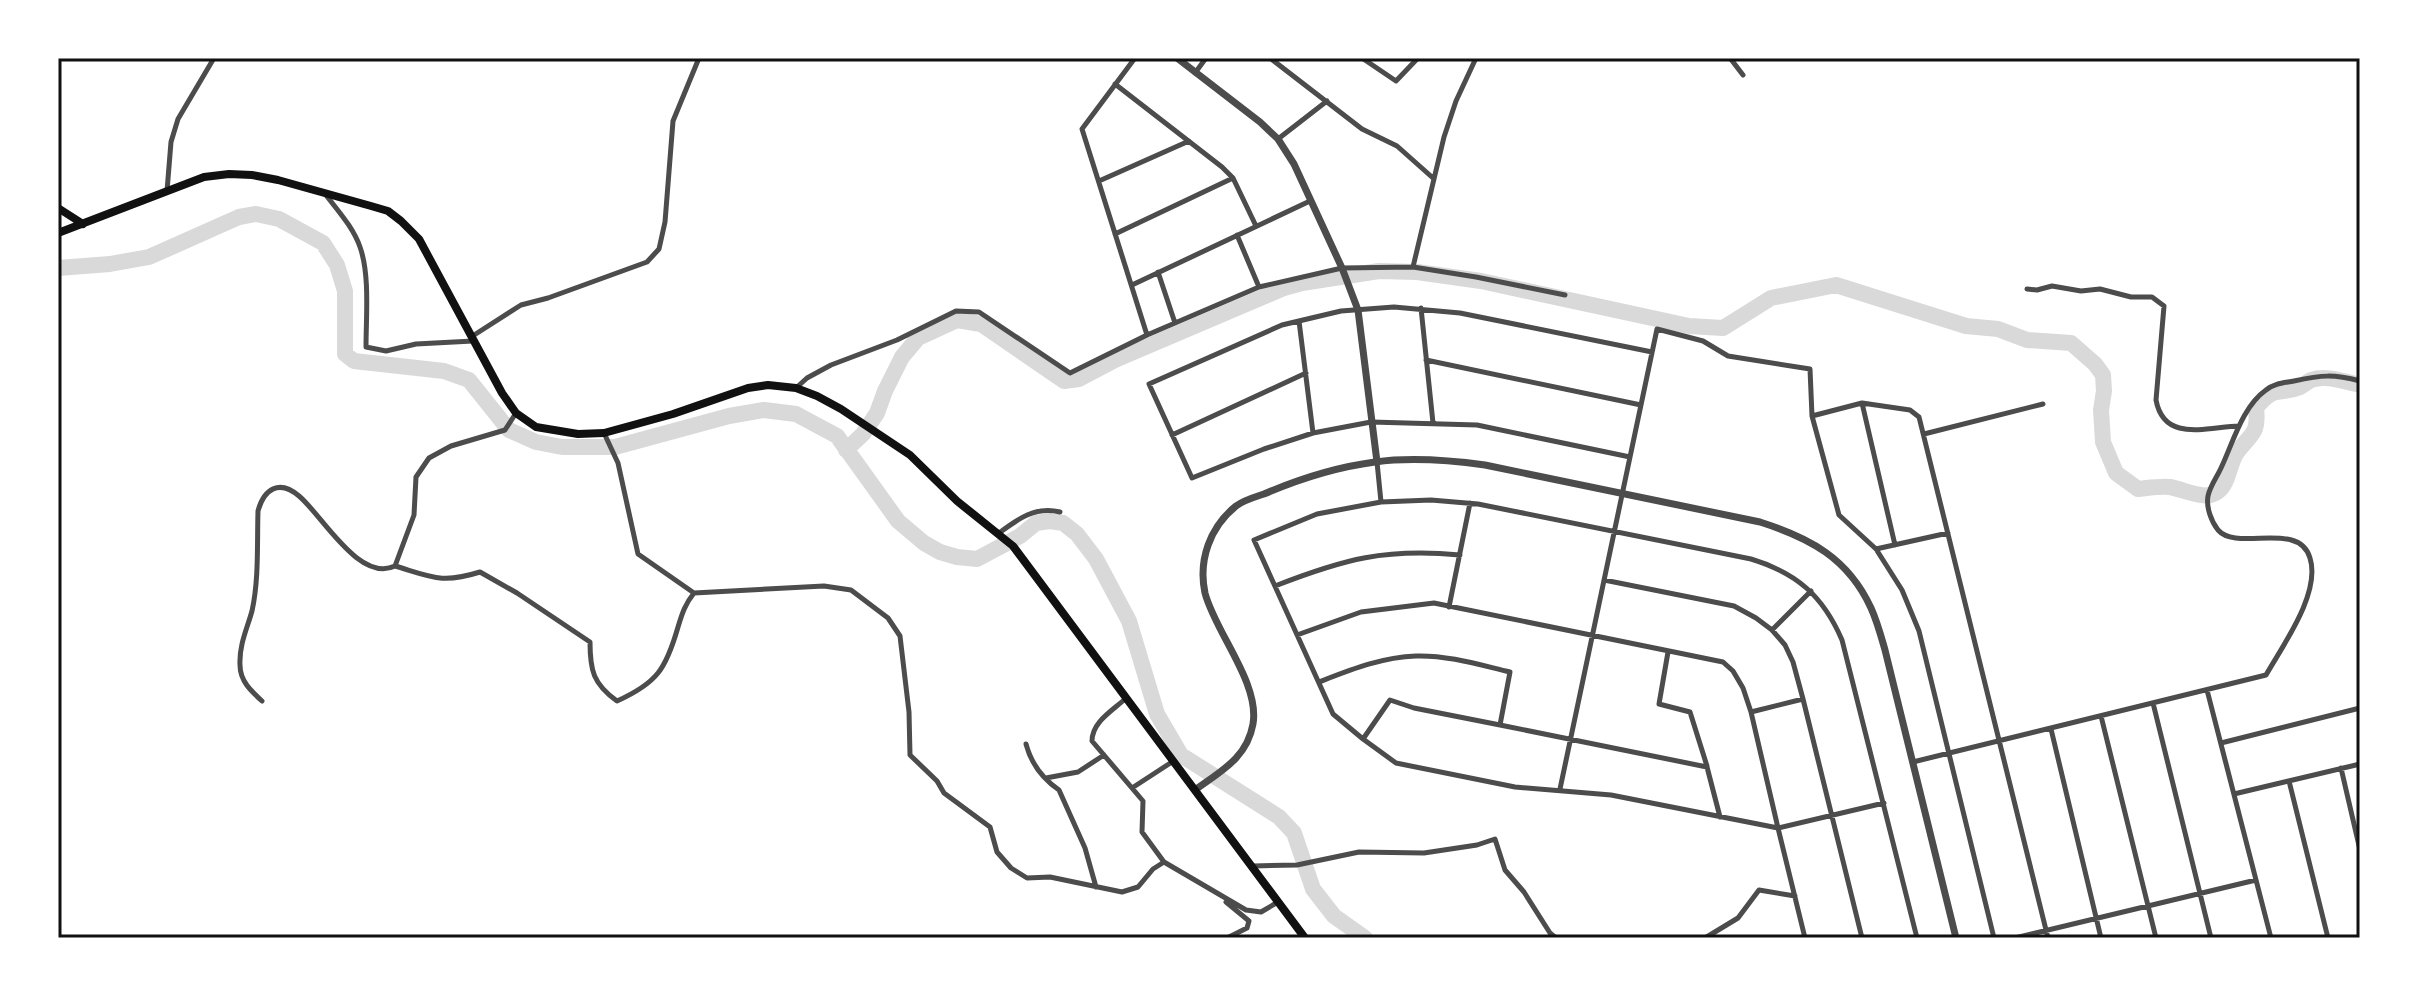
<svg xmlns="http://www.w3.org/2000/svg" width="2418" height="996" viewBox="0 0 2418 996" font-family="Merriweather,serif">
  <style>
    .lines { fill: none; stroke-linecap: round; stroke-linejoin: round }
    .river { stroke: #d9d9d9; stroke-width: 16 }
    .minor { stroke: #4c4c4c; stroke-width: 5 }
    .tertiary { stroke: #4c4c4c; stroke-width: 7 }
    .secondary { stroke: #111; stroke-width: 8 }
    .neatline { fill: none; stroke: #111; stroke-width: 3 }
  </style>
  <rect width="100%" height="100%" fill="#fff"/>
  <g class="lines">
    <path class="river" d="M58,268L110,264L149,257L239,217L256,214L279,219L323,243L337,265L345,291V354L354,361L444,371L469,380L509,430L536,442L562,447H615L729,416L764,410L796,414L837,436L898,521L924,543L940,552L957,557L977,559L1020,536L1036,523L1050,521L1063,523L1077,534L1096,559L1129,621L1157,714L1181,755L1279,817L1294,833L1313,889L1334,916L1365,938
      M846,450L863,434L877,413L885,391L902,357L918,338L957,320L981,324L1064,381L1079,379L1115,360L1284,288L1302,283L1379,271L1417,272L1481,281L1689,326L1723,328L1771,298L1836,285L1966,326L1998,329L2027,340L2071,343L2095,364L2103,375L2104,391L2101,410L2103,442L2116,473L2138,489C2148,488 2160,486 2170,487C2187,490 2210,505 2223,486C2230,476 2230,461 2238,451C2252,433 2259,433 2256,408C2275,384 2278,396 2300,387C2304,385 2307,382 2311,380C2326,375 2342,381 2356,384"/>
    <path class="minor" d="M1135,58L1082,129L1147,335
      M1270,58L1362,129L1397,146L1433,178
      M1362,58L1396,81L1418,58
      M1730,58L1743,75
      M1195,73L1206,58
      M1115,84L1222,167L1233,178L1256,226
      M1278,139L1327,101
      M1099,181L1189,141
      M167,191L171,142L178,119L214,58
      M326,195C338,211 353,227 360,247C370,275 366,317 366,347L386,351L416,344L473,341
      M1115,234L1233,178
      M1237,235L1259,287
      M1413,267L1444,137L1456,101L1476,58
      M1158,272L1175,323
      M1132,285L1310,201
      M2027,289L2037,290L2052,286L2081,291L2100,289L2131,297H2152L2164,306L2156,400C2164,443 2207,427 2239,426
      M1421,308L1433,423
      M1299,321L1313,433
      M471,337L521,305L548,298L647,262L659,249L665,222L673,121L699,58
      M1426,360L1641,405
      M796,388L807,378L831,365L897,340L956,311L979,312L1070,373L1147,335L1259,287L1342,268L1413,267L1476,277L1565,295
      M1862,403L1895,545
      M516,413L505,430L451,446L429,458L416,477L414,515L395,566C432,577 442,584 480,572L517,593L590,642C590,670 593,684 617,701C657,683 666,669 678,627C682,614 685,604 694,593
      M1812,416L1839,515L1876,549L1902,590L1919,631L1994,938
      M604,433L618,463L638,554L694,593L824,586L851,590L888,618L900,636L909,712L910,755L937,781L944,793L990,827L997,852L1011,868L1027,878L1050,877L1122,892L1138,887L1153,869L1164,862L1246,910L1261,912L1278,902
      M1924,434L2043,404
      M1172,435L1306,373
      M1630,457L1477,425L1371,422L1313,433L1264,449L1192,478L1149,384L1282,325L1341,311L1394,307L1460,313L1652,352
      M1377,462L1381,502
      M999,533C1018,519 1035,506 1060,512
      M1876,549L1948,533
      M1604,580L1734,606L1756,618L1772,630L1785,645L1793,662L1803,699L1862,938
      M1275,586C1344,559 1385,548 1460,555
      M1449,607L1470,503
      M1772,630L1811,591
      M1297,635L1361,612L1434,603L1723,662L1733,671L1743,688L1751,712L1778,828L1884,803
      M1668,652L1659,704L1690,712L1707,766
      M1319,682C1350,670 1382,657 1416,656C1448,655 1480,665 1510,672L1500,725L1414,708L1390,700L1363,739
      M2207,690L2271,938
      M1125,699C1112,711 1092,722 1092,741L1143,801L1142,832L1164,862
      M262,701C251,691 240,681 240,665C239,645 247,629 252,611C259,579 257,544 258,511C264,489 279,479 299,496C322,515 359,583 395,566
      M2153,703L2211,938
      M1751,712L1803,699
      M2101,716L2156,938
      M1500,725L1707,767L1720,817
      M2051,729L2101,938
      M2221,743L2360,708
      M1026,744C1031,763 1043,779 1059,790L1085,848L1096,887
      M1913,762L2266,675C2283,645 2321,593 2310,558C2299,520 2237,552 2218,530C2211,521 2206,507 2208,496C2210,486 2217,477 2221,468C2233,443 2242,407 2266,390C2275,383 2284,383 2294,381C2322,375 2333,374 2360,381
      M2341,768L2360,850
      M1046,778L1078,772L1104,755
      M2289,781L2328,938
      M1132,788L1172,762
      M1560,789L1657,329L1703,341L1728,356L1810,369L1812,416L1862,403L1910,410L1919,417L2048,938
      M2234,794L2360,764
      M1253,866L1297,865L1359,852L1424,853L1477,845L1495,839L1505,870L1524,892L1550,933L1556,938
      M1226,902L1249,921L1247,928L1227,938
      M1705,938L1738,918L1759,890L1795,896
      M1805,938L1778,828L1611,795L1515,787L1396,763L1363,739L1333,714L1254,540L1317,514L1381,502L1431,500L1478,504L1751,559C1797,573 1823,596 1842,640L1917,938
      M2015,938L2256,880"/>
    <path class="tertiary" d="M1177,58L1260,122L1278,139L1294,164L1342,268L1358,310L1377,462
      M1195,790C1221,771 1247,758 1253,724C1260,683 1215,632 1205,593C1198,560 1210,527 1236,506C1244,500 1255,497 1264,494C1299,479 1337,467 1375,462C1411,457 1449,460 1485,465L1760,522C1810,538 1848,558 1871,608C1877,621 1881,636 1885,650L1956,938"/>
    <path class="secondary" d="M58,208L83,224
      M58,233L204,177L229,174L252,175L278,180L371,206L388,211L401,221L419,239L502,393L516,413L536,427L578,434L604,433L673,414L748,388L768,385L796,388L817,396L841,409L910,455L957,501L1013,546L1305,938"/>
  </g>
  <rect width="2418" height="996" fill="none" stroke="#ffffff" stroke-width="120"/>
  <rect x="60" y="60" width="2298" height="876" class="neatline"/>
</svg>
